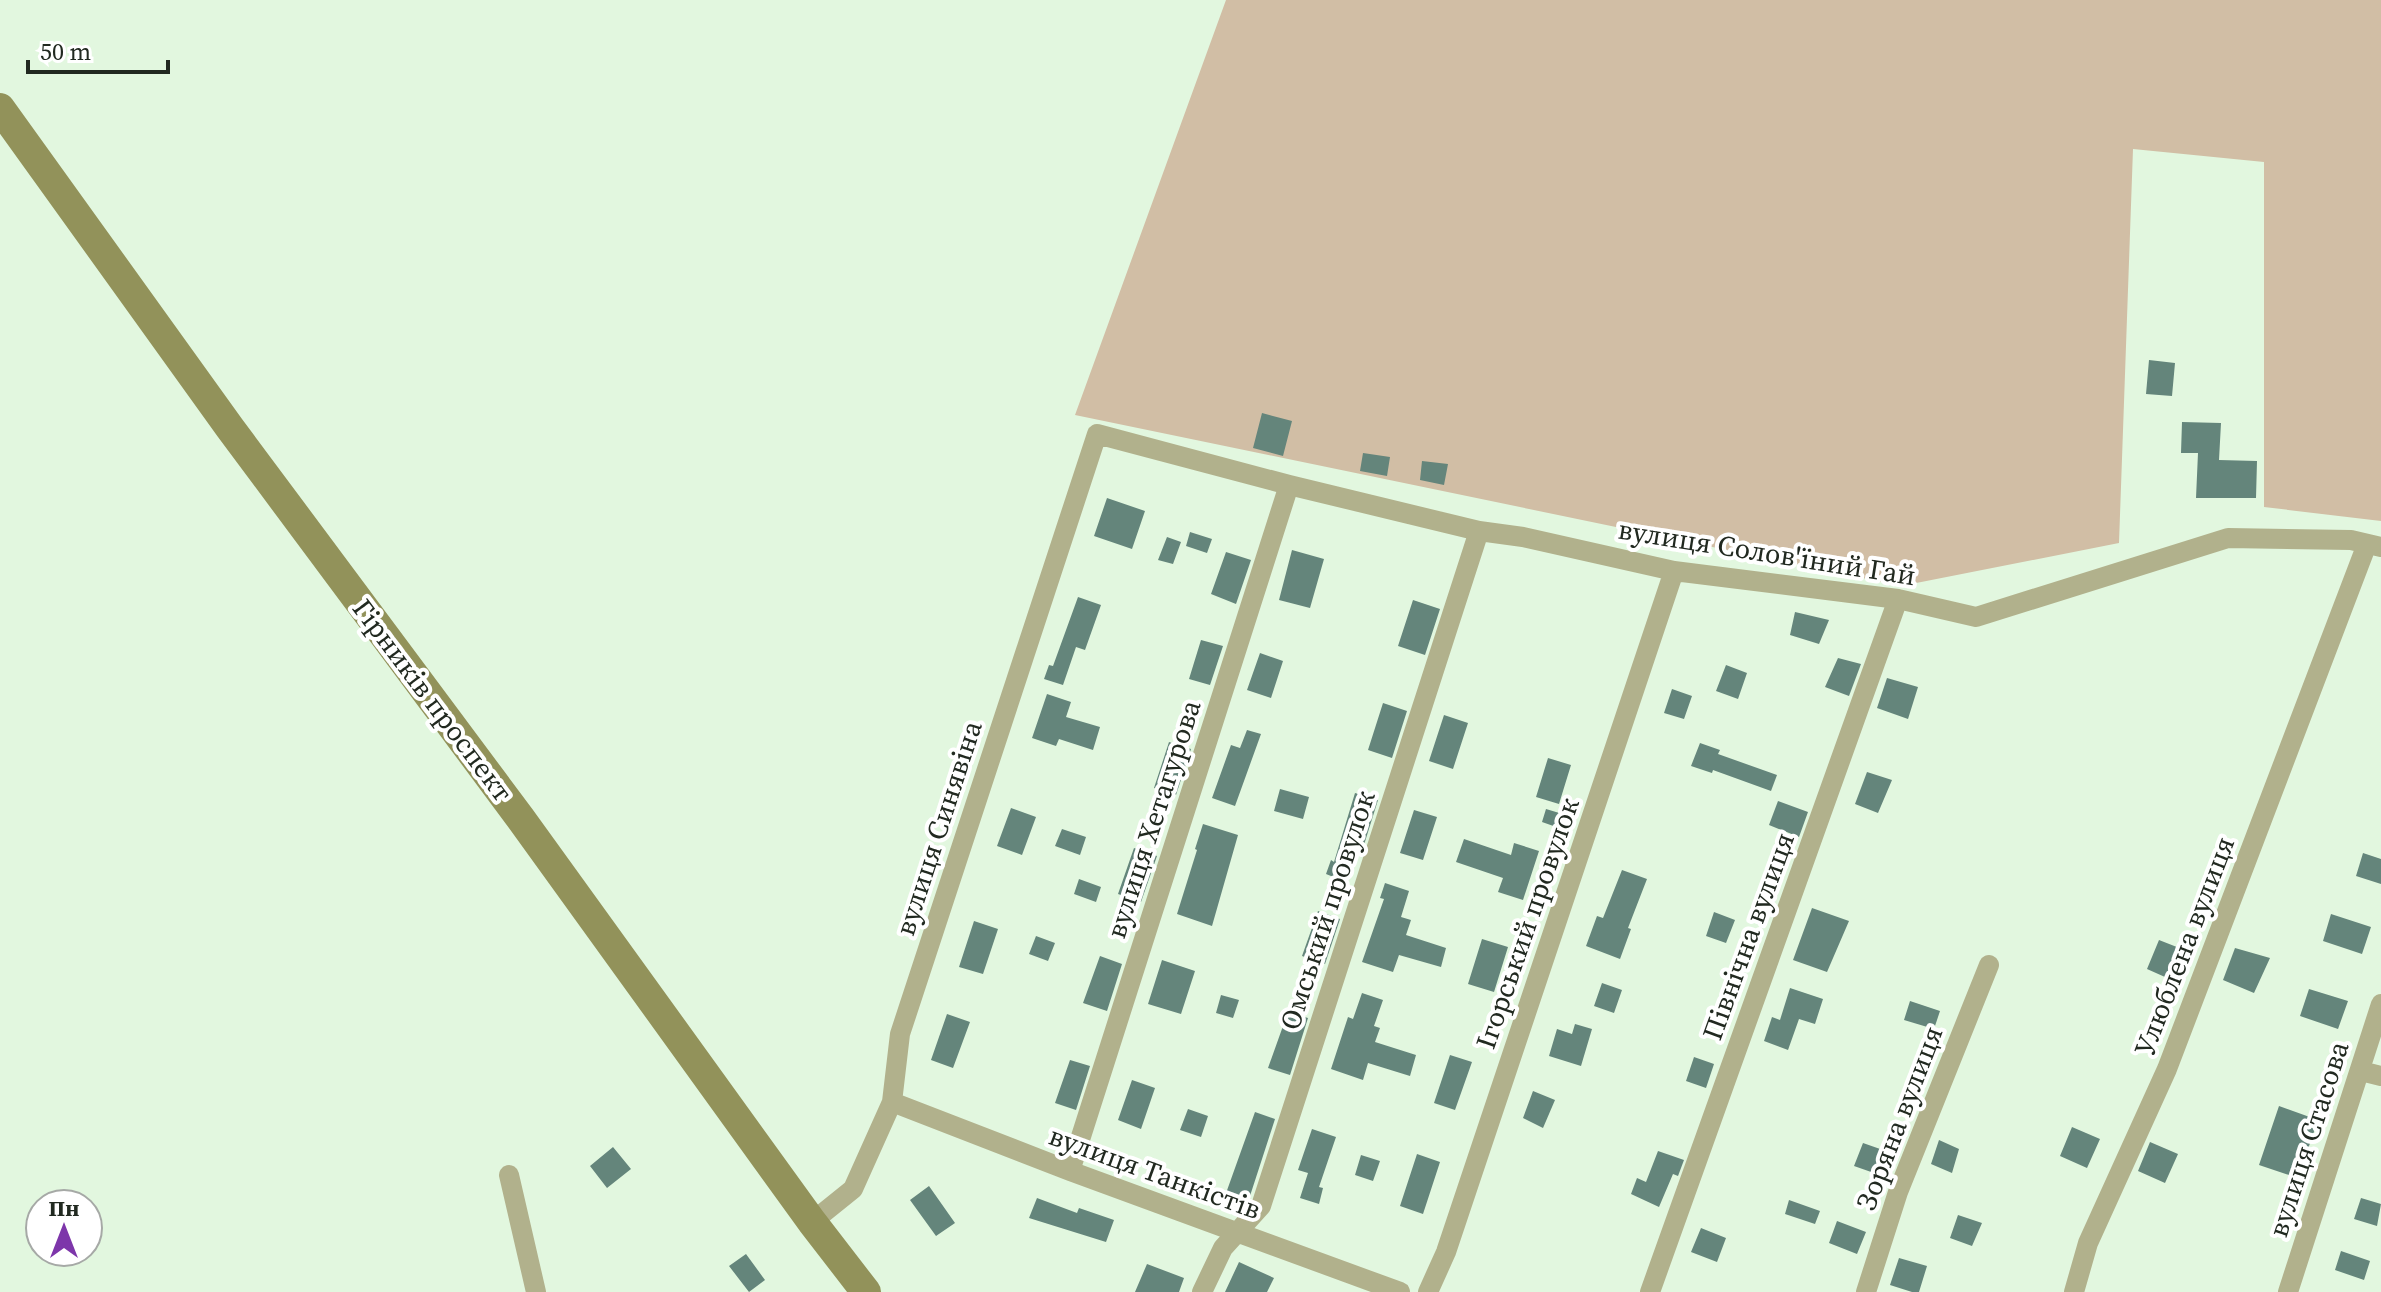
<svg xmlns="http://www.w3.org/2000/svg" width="2381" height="1292" viewBox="0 0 2381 1292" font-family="'Source Serif 4',serif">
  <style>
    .green { fill: #d1bea5 }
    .building { fill: #64857b }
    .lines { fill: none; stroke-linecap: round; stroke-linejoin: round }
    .minor { stroke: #b1b18c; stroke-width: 20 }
    .secondary { stroke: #92925a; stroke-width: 30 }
    .labels { text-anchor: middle; stroke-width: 8; stroke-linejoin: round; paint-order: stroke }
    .street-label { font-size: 28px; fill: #212920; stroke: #fff }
  </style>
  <rect width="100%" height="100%" fill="#e2f7df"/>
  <path class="green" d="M1226,0H2381V521L2264,507V162L2133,149L2119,543L1901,586L1075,415Z"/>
  <path class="building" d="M2149,360L2175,363L2172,396L2146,394Z
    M1262,413L1292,421L1283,456L1253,448Z
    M2182,422L2221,423L2219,460L2257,461L2256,498H2196L2198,453H2181Z
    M1363,453L1390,457L1387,476L1360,471Z
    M1422,461L1448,464L1444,485L1420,480Z
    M1107,498L1145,511L1132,549L1094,536Z
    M1190,532L1212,539L1207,553L1186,546Z
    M1167,537L1181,542L1173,564L1158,560Z
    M1292,550L1324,559L1310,608L1279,600Z
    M1226,552L1251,560L1236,604L1211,594Z
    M1078,597L1101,605L1085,650L1076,647L1063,685L1044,679L1049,665L1053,666Z
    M1413,600L1440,609L1425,655L1398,646Z
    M1795,612L1829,620L1819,644L1790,635Z
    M1201,640L1223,646L1210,685L1189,679Z
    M1260,653L1283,661L1271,698L1247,690Z
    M1838,658L1861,664L1849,696L1825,687Z
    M1726,665L1747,673L1738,699L1716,691Z
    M1887,678L1918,687L1908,719L1877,708Z
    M1672,689L1692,696L1684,719L1664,713Z
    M1047,694L1071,702L1066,717L1100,727L1093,750L1059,739L1056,746L1032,738Z
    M1383,703L1407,711L1392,758L1368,750Z
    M1444,715L1468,723L1453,769L1429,761Z
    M1247,730L1261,734L1235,806L1212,798L1231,745L1240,748Z
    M1169,742L1191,749L1176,795L1154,788Z
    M1700,743L1720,750L1718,754L1777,775L1771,791L1713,770L1712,773L1691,766Z
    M1548,758L1571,765L1559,804L1536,797Z
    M1867,772L1892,780L1878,813L1855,804Z
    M1280,789L1309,797L1303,819L1274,811Z
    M1355,793L1378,800L1363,848L1358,847L1346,882L1326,874L1331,860L1334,862Z
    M1778,801L1808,812L1799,837L1769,825Z
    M1011,808L1036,817L1022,855L997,846Z
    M1546,809L1566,815L1562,829L1542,822Z
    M1414,810L1437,817L1423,860L1400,853Z
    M1203,824L1238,835L1212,926L1177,914L1197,850L1195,849Z
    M1062,829L1086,837L1080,855L1055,846Z
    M1464,839L1511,855L1514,843L1539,851L1523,900L1498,892L1503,878L1456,862Z
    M1134,848L1157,856L1141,902L1118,894Z
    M2363,853L2381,859V884L2356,876Z
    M1622,870L1647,879L1628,928L1631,929L1620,959L1586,946L1597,916L1603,918Z
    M1079,879L1101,887L1096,902L1074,894Z
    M1385,883L1409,891L1401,917L1411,920L1406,935L1446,948L1441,967L1399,955L1393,972L1362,962L1384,899L1380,898Z
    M1812,908L1849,921L1827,972L1793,960Z
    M1318,911L1340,919L1325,964L1302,956Z
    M1714,912L1735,920L1726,943L1706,936Z
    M2331,914L2371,927L2362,954L2323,941Z
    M974,921L998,929L983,974L959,967Z
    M1036,936L1055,943L1048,961L1029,954Z
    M1482,939L1508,947L1494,992L1468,984Z
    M2159,940L2187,951L2174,981L2147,969Z
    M2235,948L2270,958L2254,993L2223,980Z
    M1100,956L1122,964L1107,1011L1083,1003Z
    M1162,960L1195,971L1181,1014L1148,1004Z
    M1602,983L1622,990L1614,1013L1594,1006Z
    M1790,988L1823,999L1815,1024L1799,1019L1788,1050L1764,1041L1772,1017L1780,1020Z
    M2309,989L2348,1001L2338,1029L2300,1016Z
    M1362,993L1383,1000L1374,1026L1380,1028L1375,1042L1416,1055L1410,1076L1368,1063L1363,1080L1331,1069L1348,1017L1353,1019Z
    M1221,995L1239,1000L1233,1018L1216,1013Z
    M1910,1001L1940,1011L1934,1029L1904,1020Z
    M1288,1012L1308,1018L1290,1075L1268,1068Z
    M947,1014L970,1022L953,1068L931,1060Z
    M1575,1024L1592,1029L1581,1066L1549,1056L1557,1029L1572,1034Z
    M1450,1055L1472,1062L1455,1110L1434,1103Z
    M1694,1057L1714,1064L1706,1088L1686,1081Z
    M1070,1060L1090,1066L1076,1110L1055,1103Z
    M1132,1080L1155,1088L1141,1129L1118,1120Z
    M1533,1091L1555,1100L1543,1128L1523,1118Z
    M2279,1106L2318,1120L2298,1178L2259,1165Z
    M1188,1109L1208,1116L1201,1137L1180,1130Z
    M1255,1112L1275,1119L1249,1199L1246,1203L1225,1196Z
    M2072,1127L2100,1139L2087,1168L2060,1156Z
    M1312,1129L1336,1137L1319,1187L1323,1188L1319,1204L1300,1198L1308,1173L1298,1170Z
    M1939,1140L1959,1149L1952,1173L1931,1164Z
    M2150,1142L2178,1154L2165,1183L2138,1171Z
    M1863,1143L1883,1150L1874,1173L1854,1166Z
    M613,1147L631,1169L607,1188L590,1166Z
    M1658,1151L1684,1160L1678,1176L1673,1174L1659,1207L1631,1194L1637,1178L1646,1182Z
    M1417,1154L1440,1162L1423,1214L1400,1206Z
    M1361,1155L1380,1161L1373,1181L1355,1175Z
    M929,1186L955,1223L936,1236L910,1200Z
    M1037,1198L1077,1213L1079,1208L1114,1220L1106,1242L1029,1218Z
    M2361,1198L2381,1204L2377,1226L2354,1219Z
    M1789,1200L1820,1211L1815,1224L1785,1214Z
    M1958,1215L1982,1223L1972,1246L1950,1238Z
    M1837,1221L1866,1232L1857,1254L1829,1243Z
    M1701,1228L1726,1238L1717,1262L1691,1252Z
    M2341,1251L2370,1261L2364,1280L2335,1270Z
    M746,1254L765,1280L749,1292L729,1266Z
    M1899,1258L1927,1266L1919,1292H1912L1890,1285Z
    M1239,1262L1274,1278L1267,1292H1225Z
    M1147,1264L1184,1278L1179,1292H1135Z"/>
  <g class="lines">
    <path class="minor" d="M2361,1071L2381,1076
      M892,1102L1070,1171L1400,1292
      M1070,1171L1289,485
      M509,1175L536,1292
      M812,1222L853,1189L892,1102L900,1034L1097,434L1289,485L1479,531L1523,537L1674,571L1898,599L1976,617L2228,538L2351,540L2381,547
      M1202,1292L1223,1248L1261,1206L1479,531
      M1428,1292L1446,1252L1674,571
      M1650,1292L1898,599
      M1866,1292L1898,1192L1989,965
      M2074,1292L2088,1243L2167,1069L2367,544
      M2288,1292L2381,1004"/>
    <path class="secondary" d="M0,108L230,428L521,819L812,1222L866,1292"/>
  </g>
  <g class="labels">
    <g class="street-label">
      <text transform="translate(1767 552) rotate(9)" y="10">вулиця Солов'їний Гай</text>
      <text transform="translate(433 700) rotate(53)" y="10">Гірників проспект</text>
      <text transform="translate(1153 819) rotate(-72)" y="10">вулиця Хетагурова</text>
      <text transform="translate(938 828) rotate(-72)" y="10">вулиця Синявіна</text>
      <text transform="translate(1327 910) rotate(-72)" y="10">Омський провулок</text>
      <text transform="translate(1527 923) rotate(-71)" y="10">Ігорський провулок</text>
      <text transform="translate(1748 936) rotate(-70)" y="10">Північна вулиця</text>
      <text transform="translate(2184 946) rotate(-69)" y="10">Улюблена вулиця</text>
      <text transform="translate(1899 1118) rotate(-69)" y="10">Зоряна вулиця</text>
      <text transform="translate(2308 1139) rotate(-72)" y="10">вулиця Стасова</text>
      <text transform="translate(1155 1172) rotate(20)" y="10">вулиця Танкістів</text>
    </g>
  </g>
  <g transform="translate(64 1228)"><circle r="38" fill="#ffffff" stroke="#a6a9a6" stroke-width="2"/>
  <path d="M0-6L14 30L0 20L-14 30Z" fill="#7d36aa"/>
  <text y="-12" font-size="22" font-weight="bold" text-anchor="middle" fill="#212920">Пн</text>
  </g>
  <path d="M28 60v12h140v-12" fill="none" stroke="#212920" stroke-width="4"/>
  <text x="40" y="60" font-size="24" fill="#212920" stroke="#ffffff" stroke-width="6" paint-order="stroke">50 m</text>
</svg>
